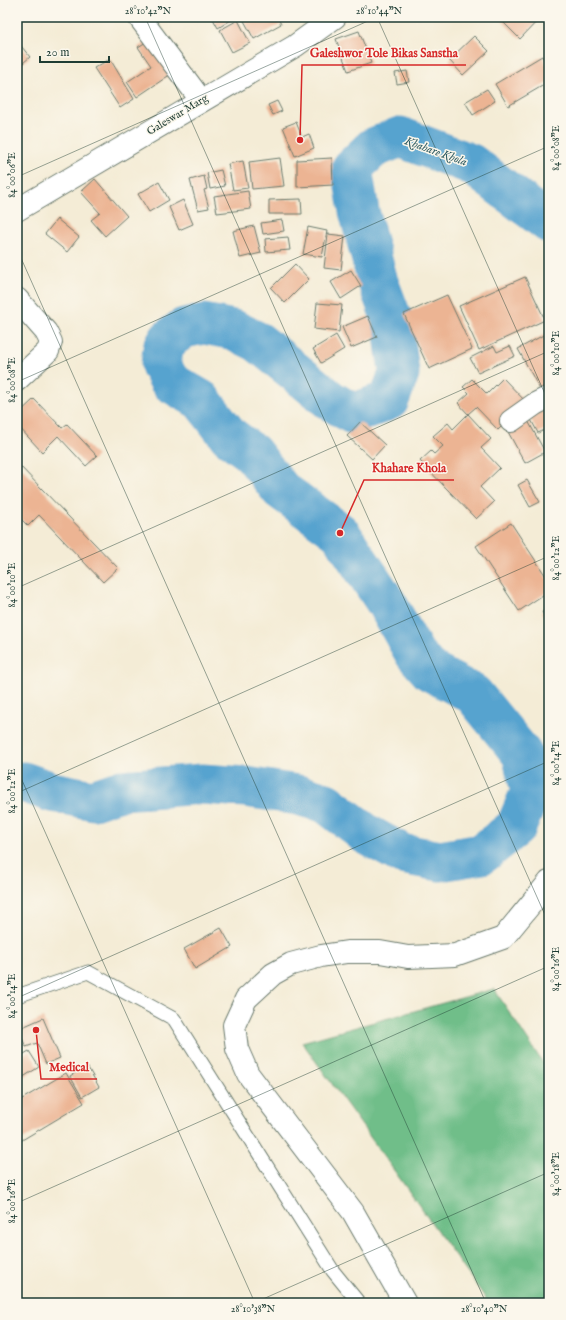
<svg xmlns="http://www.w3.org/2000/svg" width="566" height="1320" viewBox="0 0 566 1320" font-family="'IM FELL English',serif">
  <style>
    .forest { fill: #6fbe89; stroke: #477e5e }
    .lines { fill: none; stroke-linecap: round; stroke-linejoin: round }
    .river { stroke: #57a3cf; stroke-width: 41 }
    .building { fill: #ecb493 }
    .lane-casing { stroke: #6a7a6d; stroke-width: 15 }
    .street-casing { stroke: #6a7a6d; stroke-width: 24 }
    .lane { stroke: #fff; stroke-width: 13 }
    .street { stroke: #fff; stroke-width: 22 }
    .ticks { fill: none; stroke: #1f3d34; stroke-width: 1; stroke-opacity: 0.45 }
    .labels { text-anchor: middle; stroke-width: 3; stroke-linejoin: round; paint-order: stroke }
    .street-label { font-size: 11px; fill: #1f3d34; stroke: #fbf7ec }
    .water-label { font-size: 12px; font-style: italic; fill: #305c62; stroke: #fbf7ec }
    .leader { fill: none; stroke: #d62828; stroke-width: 1.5 }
    .callout-dot { fill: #d62828; stroke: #fbf7ec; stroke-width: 1.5 }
    .callout-label { font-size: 12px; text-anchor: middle; font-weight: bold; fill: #d62828; stroke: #fbf7ec; stroke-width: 3; stroke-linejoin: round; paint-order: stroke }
    .neatline { fill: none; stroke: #1f3d34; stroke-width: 1.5 }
    .ticks-label { font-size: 10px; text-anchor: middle; fill: #1f3d34 }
  </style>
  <rect width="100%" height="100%" fill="#fbf7ec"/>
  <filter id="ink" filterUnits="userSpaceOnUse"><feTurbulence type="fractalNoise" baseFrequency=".025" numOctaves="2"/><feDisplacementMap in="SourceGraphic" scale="8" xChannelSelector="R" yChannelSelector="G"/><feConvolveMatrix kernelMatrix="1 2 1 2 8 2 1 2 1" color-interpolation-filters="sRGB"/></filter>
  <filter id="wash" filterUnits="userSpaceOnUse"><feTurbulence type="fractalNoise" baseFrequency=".012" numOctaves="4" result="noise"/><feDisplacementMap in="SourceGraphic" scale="16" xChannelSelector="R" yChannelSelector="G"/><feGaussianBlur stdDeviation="0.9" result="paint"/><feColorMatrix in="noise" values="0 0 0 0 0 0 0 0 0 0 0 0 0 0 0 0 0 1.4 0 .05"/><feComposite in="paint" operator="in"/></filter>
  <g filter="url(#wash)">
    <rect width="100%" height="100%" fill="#f4ecd6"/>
    <path class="forest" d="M494,989L549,1072V1303H489L302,1042Z"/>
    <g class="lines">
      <path class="river" d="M17,783L23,782L52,792L93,800L122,790L202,784L246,787L298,795L326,803L366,834L402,854L440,861L482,854L516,827L531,791L522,754L473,694L430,671L415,654L387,604L340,533L281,490L252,453L229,436L201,400L170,382L161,365L163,349L169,339L184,328L204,324L234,330L258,342L330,400L353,414L389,400L399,373L392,319L378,282L359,211L352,168L373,148L400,137L471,164L549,223"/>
    </g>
    <g id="blocks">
      <path class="building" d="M212,17H236L218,28Z
        M242,17H277L281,24L254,39Z
        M498,17H541L520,39Z
        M238,20L250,43L232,52L220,30Z
        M359,31L371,63L348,71L336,39Z
        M474,36L489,51L463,75L449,60Z
        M151,39L174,72L137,97L127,82L151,66L138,47Z
        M17,41L30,57L17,68Z
        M542,56L549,68V82L508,106L495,84Z
        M110,59L134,99L120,108L94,68Z
        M407,71L409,82L397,84L395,73Z
        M487,89L495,101L473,115L465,102Z
        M277,101L282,111L273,115L268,105Z
        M296,122L302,137L309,134L314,148L295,156L283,127Z
        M280,158L284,186L252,189L249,162Z
        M332,158L333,185L297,187V160Z
        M243,161L248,188L233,190L228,164Z
        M221,170L225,186L210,189L207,173Z
        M204,176L207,189L204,190L209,208L198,210L190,180Z
        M95,179L127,216L105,236L91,220L100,213L81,192Z
        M159,182L169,200L149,212L138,194Z
        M248,191L251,209L217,213L214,196Z
        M301,199L302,214H269V200Z
        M183,200L193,224L179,230L169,207Z
        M57,219L79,237L67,252L45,234Z
        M282,220L284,231L263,234L261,223Z
        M254,226L261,253L240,258L233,231Z
        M308,227L327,231L322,257L303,254Z
        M328,234L345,236L341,270L324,268Z
        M288,237L290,250L266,252L265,239Z
        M295,264L309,279L285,303L271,288Z
        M351,270L361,286L341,299L331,282Z
        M525,277L545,320L479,350L459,306Z
        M447,295L472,349L429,369L404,314Z
        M317,303L342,305L339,332L314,329Z
        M368,316L377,337L351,348L342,327Z
        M549,332V392L543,395L518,349Z
        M336,335L344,349L321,363L313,349Z
        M494,346L497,352L510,346L515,356L478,373L470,358Z
        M503,378L526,402L498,430L476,407L468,414L491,439L481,448L500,468L480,487L494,502L476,519L420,461L431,451L434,454L443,446L433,436L448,423L453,429L468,414L458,403L469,393L463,387L472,379L487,394Z
        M34,399L62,428L67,424L97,456L86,466L58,436L42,452L17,425V415Z
        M549,406V428L538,433L529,416Z
        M527,419L545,452L525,463L507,430Z
        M360,422L385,445L372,459L347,436Z
        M17,463L118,568L103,582L39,515L28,526L17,515Z
        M527,480L540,502L530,507L518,485Z
        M511,523L549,581V591L519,611L476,546Z
        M549,608V624L542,612Z
        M221,928L232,947L195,969L184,949Z
        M43,1018L60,1058L46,1064L37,1043L26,1047L18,1029Z
        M29,1051L39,1067L17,1081V1058Z
        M87,1066L99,1087L82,1097L70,1076Z
        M66,1073L84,1103L17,1143V1102Z"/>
    </g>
  </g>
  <g filter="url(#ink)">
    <use href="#blocks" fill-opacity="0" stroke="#6a7a6d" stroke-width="1"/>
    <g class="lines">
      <defs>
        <path id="lane" d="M17,996L88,972L174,1019L333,1271L359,1303"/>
        <path id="street" d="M139,17L201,100
          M17,210L295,46L335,17
          M17,299L46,332L51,342L48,351L17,380
          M511,421L535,404L549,397
          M405,1303L353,1212L248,1074L237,1049L234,1025L246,999L273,974L291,964L321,956L347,952H380L408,957L455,955L503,938L549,882"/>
      </defs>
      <use href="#lane" class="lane-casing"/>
      <use href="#street" class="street-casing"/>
      <use href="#lane" class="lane"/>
      <use href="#street" class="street"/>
    </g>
  </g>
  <path class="ticks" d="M145,17L549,924M377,17L549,403M17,177L377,17M17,249L486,1303M17,382L549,146M17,588L549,351M17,769L255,1303M17,793L549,556M17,998L549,761M17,1203L549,966M17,1289L23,1303M254,1303L549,1172"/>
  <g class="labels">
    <g class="street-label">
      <text transform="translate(177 114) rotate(-31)" y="4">Galeswar Marg</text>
    </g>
    <g class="water-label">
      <text transform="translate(436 151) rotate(20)" y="4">Khahare Khola</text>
    </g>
  </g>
  <path class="leader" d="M300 140L302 65H466M340 533L364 480H454M36 1030L41 1079H97"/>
  <g class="callout-dot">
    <circle cx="300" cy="140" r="4"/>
    <circle cx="340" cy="533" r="4"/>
    <circle cx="36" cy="1030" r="4"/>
  </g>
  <g class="callout-label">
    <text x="384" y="57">Galeshwor Tole Bikas Sanstha</text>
    <text x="409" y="472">Khahare Khola</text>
    <text x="69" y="1071">Medical</text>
  </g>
  <rect width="566" height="1320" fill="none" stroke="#fbf7ec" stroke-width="44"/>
  <path d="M40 56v6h69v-6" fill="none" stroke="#1f3d34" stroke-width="2"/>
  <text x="46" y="56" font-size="12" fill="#1f3d34" stroke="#fbf7ec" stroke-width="3" paint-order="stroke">20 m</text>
  <rect x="22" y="22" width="522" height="1276" class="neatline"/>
  <g class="ticks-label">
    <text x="148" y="14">28°10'42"N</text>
    <text x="379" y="14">28°10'44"N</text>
    <text transform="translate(555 148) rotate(-90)" y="4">84°00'08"E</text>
    <text transform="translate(11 175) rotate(-90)" y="4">84°00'06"E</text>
    <text transform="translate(555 353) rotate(-90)" y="4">84°00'10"E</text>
    <text transform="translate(11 380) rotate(-90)" y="4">84°00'08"E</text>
    <text transform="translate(555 558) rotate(-90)" y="4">84°00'12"E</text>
    <text transform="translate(11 585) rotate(-90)" y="4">84°00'10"E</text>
    <text transform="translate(555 763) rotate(-90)" y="4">84°00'14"E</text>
    <text transform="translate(11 791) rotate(-90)" y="4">84°00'12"E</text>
    <text transform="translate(555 969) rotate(-90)" y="4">84°00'16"E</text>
    <text transform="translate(11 996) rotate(-90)" y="4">84°00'14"E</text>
    <text transform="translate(555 1174) rotate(-90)" y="4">84°00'18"E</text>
    <text transform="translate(11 1201) rotate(-90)" y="4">84°00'16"E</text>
    <text x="253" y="1312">28°10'38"N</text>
    <text x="484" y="1312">28°10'40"N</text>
  </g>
</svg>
